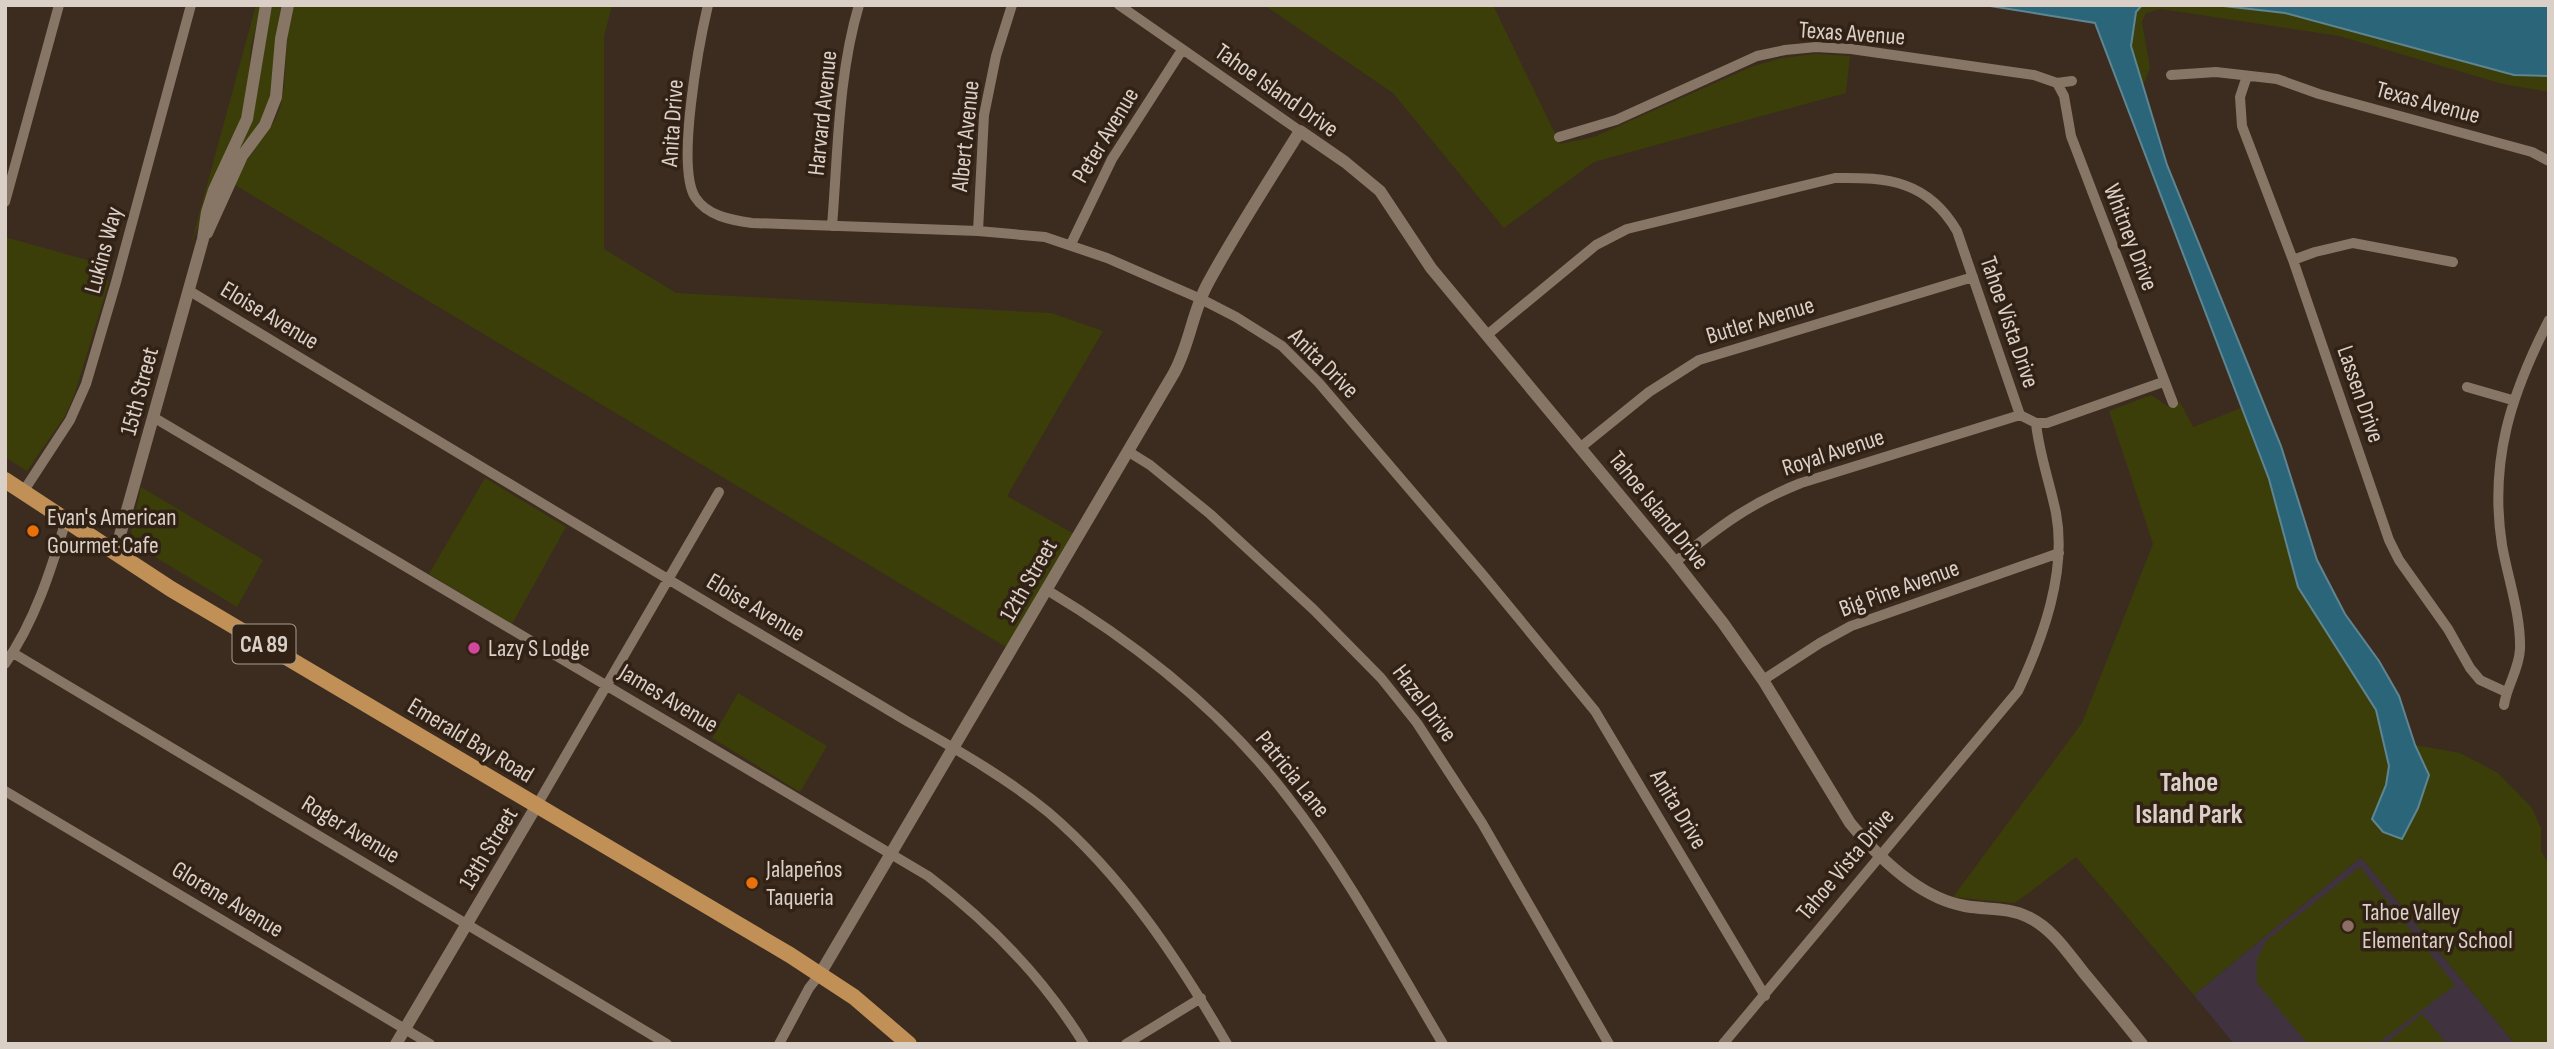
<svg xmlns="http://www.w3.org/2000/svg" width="2554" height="1049" viewBox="0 0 2554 1049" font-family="'Sofia Sans Condensed',sans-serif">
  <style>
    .education { fill: #40323f }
    .green { fill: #3b3e09 }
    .water { fill: #2a657a; stroke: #5f8591; stroke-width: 2 }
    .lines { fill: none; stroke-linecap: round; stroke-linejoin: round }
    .minor { stroke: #877566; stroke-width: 10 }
    .tertiary { stroke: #877566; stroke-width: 12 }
    .primary { stroke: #c19056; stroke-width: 16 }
    .food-dot { fill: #e8710a; stroke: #312215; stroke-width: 2.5 }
    .hotel-dot { fill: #d1479c; stroke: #312215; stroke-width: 2.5 }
    .education-dot { fill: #8d6e63; stroke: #312215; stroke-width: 2.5 }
    .labels { text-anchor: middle; stroke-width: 7; stroke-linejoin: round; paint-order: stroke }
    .shield { fill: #312215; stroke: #a79c92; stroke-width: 2 }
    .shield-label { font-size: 23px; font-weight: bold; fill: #dad0c8 }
    .street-label { font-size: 24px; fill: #dad0c8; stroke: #312215 }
    .poi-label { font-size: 24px; fill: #dad0c8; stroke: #312215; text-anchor: start }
    .quarter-label { font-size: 28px; font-weight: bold; fill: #dad0c8; stroke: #312215 }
  </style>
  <rect width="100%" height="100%" fill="#3b2c1f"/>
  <path class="education" d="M2361,857L2515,1044H2234L2194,995Z"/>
  <path class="green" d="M256,5H262L251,46L248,88L240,123L191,244Z
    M271,5H284L275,76L267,110L215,197L249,127Z
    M293,5H612L604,37V249L676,293L1051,313L1103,331L1007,496L1074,534L1006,647L235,185L245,163L274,122L280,108L284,88L287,39Z
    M1264,5H1493L1560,144L1594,137L1751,67L1782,58L1815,54L1850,56L1846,93L1594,162L1504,228L1393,93Z
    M2142,5H2215L2285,13L2514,75L2549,76V92L2503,84L2339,36L2161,9L2146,13L2142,22L2150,68L2143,86C2135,61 2122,28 2142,5Z
    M5,237L87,260L109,282L74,396L65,416L27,471L5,457Z
    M2151,395L2169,407L2180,402L2193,427L2241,408L2269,479L2298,587L2376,710L2389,766L2386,785L2372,819L2429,775L2415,745L2460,753L2498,773L2532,808L2541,828V851L2549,865V1044H2515L2361,857L2194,995L2076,857L2015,903L1953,897L2082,723L2153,544L2109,411Z
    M485,478L566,527L512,624L429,574Z
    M141,487L263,560L237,607L139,547L134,538L130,537Z
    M738,693L827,746L800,792L712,738Z
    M2360,867L2455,985L2377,1044H2308L2257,983V959L2266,941Z
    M2422,1014L2447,1044H2385Z"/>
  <path class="water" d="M1984,5H2142L2136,12L2131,46L2167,165L2281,446L2317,560L2345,614L2379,661L2399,696L2415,745L2429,775L2418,808L2402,839L2383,832L2372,819L2386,785L2389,766L2376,710L2298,587L2269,479L2095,23Z
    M2215,5H2549V76L2514,75L2285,13Z"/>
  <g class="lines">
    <path class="minor" d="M708,5C699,43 676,166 695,197C707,216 731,220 752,223L978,231L1045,237L1107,258L1201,299L1236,317L1282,346L1319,383L1483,575L1595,711L1765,996
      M1119,5L1300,131
      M2171,75L2216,72L2277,79L2319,94L2532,152L2549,161
      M2247,76L2240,97L2242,126L2293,260L2389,540L2399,560L2448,629L2470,668L2480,680L2506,692
      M2057,83L2064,96L2071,136L2173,403
      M1559,137L1616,120L1757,56L1785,50L1816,47L1851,49L2034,75L2057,83L2072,81
      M5,202L59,5
      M832,226C838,153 838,75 859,5
      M978,231L984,115L996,56L1012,5
      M1071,244L1112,159L1182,50
      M2293,260L2315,252L2353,243L2453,262
      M188,290C369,399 549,509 731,617C789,651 847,685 905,720C954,748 1004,776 1048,812C1123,876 1178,959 1227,1044
      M1487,335L1596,245L1627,229L1835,178C1888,177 1928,181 1957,231L2020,415L2036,423C2039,454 2050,483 2056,513C2067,572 2043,638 2018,691L1723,1044
      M2467,387L2512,400
      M153,417L928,876C990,923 1043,977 1084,1044
      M2036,423H2047L2163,382
      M1581,447L1649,392L1699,360L1973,277
      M1129,452L1150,465L1210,514L1313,609L1381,678L1417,723L1482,823L1609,1044
      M23,492L70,420L86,384L116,282L191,5
      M1675,562C1719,527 1748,504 1801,483L2020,415
      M1047,590C1137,644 1223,712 1287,796C1347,873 1393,960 1443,1044
      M13,653L667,1044
      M5,664C35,621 51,570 66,520
      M1763,680L1820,643L1851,626L2059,553
      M2504,705C2507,685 2519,670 2520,649C2521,615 2508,579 2502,545C2489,461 2511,394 2549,320
      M5,791L430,1044
      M537,805L719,492
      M779,1044L809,988L820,974
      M1126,1044L1201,998"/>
    <path class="tertiary" d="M207,233L242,156L265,125L276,97L281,39L288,5
      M115,553L203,239L207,212L214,190L247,119L266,5
      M820,974L1174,373C1190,344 1192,312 1208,283C1236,231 1269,181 1300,131L1345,162L1380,191L1431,268L1675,562L1723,623L1763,680L1850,823C1879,858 1919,898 1965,906C1986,910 2008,907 2028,917C2052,928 2068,953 2084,973C2104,997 2123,1020 2142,1044
      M396,1044L537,805"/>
    <path class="primary" d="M5,480L171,589L790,955L854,997L909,1044"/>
  </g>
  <g class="food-dot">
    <circle cx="33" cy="531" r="7"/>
    <circle cx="752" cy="883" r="7"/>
  </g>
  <circle class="hotel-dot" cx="474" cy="648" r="7"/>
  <circle class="education-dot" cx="2348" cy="926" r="7"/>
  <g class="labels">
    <rect class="shield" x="232.5" y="624.5" width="63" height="39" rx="5"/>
    <g class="shield-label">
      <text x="264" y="652">CA 89</text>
    </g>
    <g class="street-label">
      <text transform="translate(1852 33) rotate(4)" y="8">Texas Avenue</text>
      <text transform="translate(1277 90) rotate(35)" y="8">Tahoe Island Drive</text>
      <text transform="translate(2428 102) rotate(15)" y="8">Texas Avenue</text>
      <text transform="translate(822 113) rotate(-84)" y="8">Harvard Avenue</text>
      <text transform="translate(672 123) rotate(-86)" y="8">Anita Drive</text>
      <text transform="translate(1105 135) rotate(-59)" y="8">Peter Avenue</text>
      <text transform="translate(965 136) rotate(-84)" y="8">Albert Avenue</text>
      <text transform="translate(2131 237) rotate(69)" y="8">Whitney Drive</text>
      <text transform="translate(103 250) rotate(-75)" y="8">Lukins Way</text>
      <text transform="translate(270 315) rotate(31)" y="8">Eloise Avenue</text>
      <text transform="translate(1760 320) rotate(-17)" y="8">Butler Avenue</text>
      <text transform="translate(2010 322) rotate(71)" y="8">Tahoe Vista Drive</text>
      <text transform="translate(1324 363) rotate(45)" y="8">Anita Drive</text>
      <text transform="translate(139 391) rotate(-75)" y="8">15th Street</text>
      <text transform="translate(2361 394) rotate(71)" y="8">Lassen Drive</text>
      <text transform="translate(1833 452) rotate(-18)" y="8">Royal Avenue</text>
      <text transform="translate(1659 510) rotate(51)" y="8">Tahoe Island Drive</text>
      <text transform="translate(1028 580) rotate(-60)" y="8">12th Street</text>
      <text transform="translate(1899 588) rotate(-20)" y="8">Big Pine Avenue</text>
      <text transform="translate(756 607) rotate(31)" y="8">Eloise Avenue</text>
      <text transform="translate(669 698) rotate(31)" y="8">James Avenue</text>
      <text transform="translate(1425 703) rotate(53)" y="8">Hazel Drive</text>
      <text transform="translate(471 740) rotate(31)" y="8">Emerald Bay Road</text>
      <text transform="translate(1293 774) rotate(51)" y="8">Patricia Lane</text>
      <text transform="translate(1679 809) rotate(59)" y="8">Anita Drive</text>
      <text transform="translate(351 829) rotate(31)" y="8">Roger Avenue</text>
      <text transform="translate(488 848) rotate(-59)" y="8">13th Street</text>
      <text transform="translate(1845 864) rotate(-50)" y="8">Tahoe Vista Drive</text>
      <text transform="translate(228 899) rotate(31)" y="8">Glorene Avenue</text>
    </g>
    <g class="poi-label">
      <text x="47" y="525">Evan's American<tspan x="47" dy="28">Gourmet Cafe</tspan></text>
      <text x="488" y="656">Lazy S Lodge</text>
      <text x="766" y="877">Jalapeños<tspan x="766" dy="28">Taqueria</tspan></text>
      <text x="2362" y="920">Tahoe Valley<tspan x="2362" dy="28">Elementary School</tspan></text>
    </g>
    <g class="quarter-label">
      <text x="2189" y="791">Tahoe<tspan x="2189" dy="32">Island Park</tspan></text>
    </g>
  </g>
  <rect width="2554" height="1049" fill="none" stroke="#dad0c8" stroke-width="14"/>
</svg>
